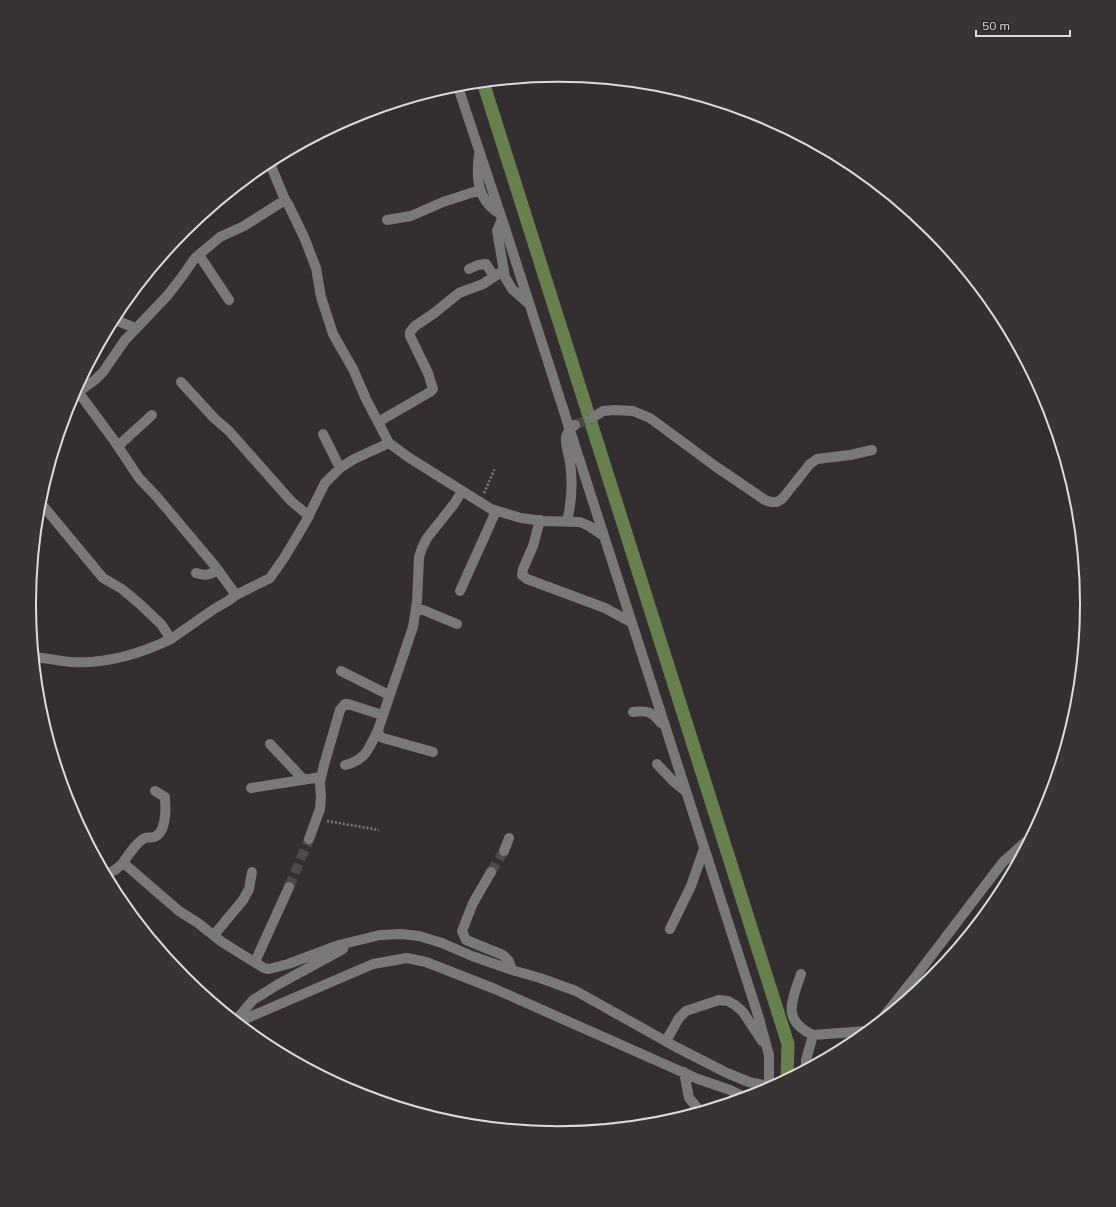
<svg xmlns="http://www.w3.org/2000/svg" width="1116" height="1207" viewBox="0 0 1116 1207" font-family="Mulish,sans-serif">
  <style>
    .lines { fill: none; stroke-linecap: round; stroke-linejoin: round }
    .canal { stroke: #67804d; stroke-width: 13 }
    .minor-tunnel { stroke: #4e484a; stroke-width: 10; stroke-dasharray: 10 5; stroke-linecap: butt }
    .path { stroke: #7d787a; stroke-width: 2.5; stroke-dasharray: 2 2; stroke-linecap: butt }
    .minor { stroke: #797a78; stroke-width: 10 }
    .rim { fill: none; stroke: #dedadc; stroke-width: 2 }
  </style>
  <rect width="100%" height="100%" fill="#342e30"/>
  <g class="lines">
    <path class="canal" d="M483,82L788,1044L787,1078"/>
    <path class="minor-tunnel" d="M575,425L592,418
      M491,872L504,851
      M289,887L309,839"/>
    <path class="path" d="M484,493L495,468
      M327,821L379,830"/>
    <path class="minor" d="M457,84L505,228L758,1015L769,1055V1088
      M479,154C476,178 477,200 500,214
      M285,200L288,204L304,237L316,268L321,297L333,334L353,369L366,399L389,443
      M502,219L497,231L505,277L512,289L529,304
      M387,220L411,216L443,202L480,190
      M199,255L229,300
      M469,269L478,265L486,264L494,276
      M113,319L135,328
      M181,382L214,418L229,431L291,501L309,516
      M76,389L113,439L139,478L157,497L215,566L236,595
      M71,397L95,380L103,372L125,340L167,296L181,278L195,258L220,237L244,226L285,200L269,161
      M592,418L603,411L615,410L633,411L650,418L715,466L765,500L771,502H777L782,499L810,464L817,459L850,455L872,450
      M378,422L430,392L433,389L428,373L410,336V332L415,326L433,314L459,293L483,284L504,270
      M323,434L340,468
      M118,446L152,415
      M39,501L103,578L122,589L141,605L161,624L171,639L214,609L228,601L236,595L270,578L284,558L305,523L325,483L340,468L354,459L389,443L408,457L491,509L521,518L543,521L580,522L589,526L604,536
      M540,520L533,546L523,569L522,575L527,579L605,608L631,622
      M567,521C572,501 573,483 570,462C569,454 565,446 566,437C567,432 571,429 575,425
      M196,573C205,576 210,575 218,570
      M460,591L496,511
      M416,607L457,624
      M34,657C47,658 59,661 71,662C106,664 140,654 171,639
      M341,671L389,695
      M633,712C648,710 652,712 661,723
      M270,744L304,780
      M433,752L383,738L379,735L378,730L413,627L417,602L419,557L422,548L427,538L454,504L462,491
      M657,764L674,782L685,791
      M345,765C366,760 369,748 378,730
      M251,788L321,777
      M309,839L320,809L321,797L320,782L324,765L340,710L345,704H348L382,715
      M504,851L509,838
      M122,864C127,857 137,841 145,838C148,837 151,838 154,837C166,833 166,810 165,800V797L155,791
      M491,872L473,903L462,931L466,940L503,955L509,961L512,970
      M106,874L115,870L122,864L127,866L179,911L198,923L222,942L264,968L269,969L288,964L339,945L380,935L401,934L419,936L442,943L472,956L512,970L540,978L576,991L676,1047L727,1073L749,1082L769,1086
      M670,929L691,886L704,849
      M214,935L243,900L249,889L252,872
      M255,962L289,887
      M801,974C792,1001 781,1020 813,1035
      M236,1020L253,1000L277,985L343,949
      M881,1020L916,976L1003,862L1029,839
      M238,1022L373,964L407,958L426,962L495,989L698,1079L730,1090L744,1097
      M666,1041L679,1018L686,1011L719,1000L728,1001L735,1005L743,1012L762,1041
      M806,1068V1060L813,1035L866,1031
      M684,1072L689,1098L700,1111"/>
  </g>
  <path d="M0 0H1116V1207H0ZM36 604a522 522 0 1 1 1044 0a522 522 0 1 1-1044 0Z" fill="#383335" fill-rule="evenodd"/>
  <path class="rim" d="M36 604a522 522 0 1 1 1044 0a522 522 0 1 1-1044 0Z"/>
  <path d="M976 30v6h94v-6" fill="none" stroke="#dedadc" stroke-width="2"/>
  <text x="982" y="30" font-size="12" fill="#dedadc" stroke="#2a2426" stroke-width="3" paint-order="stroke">50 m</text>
</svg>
